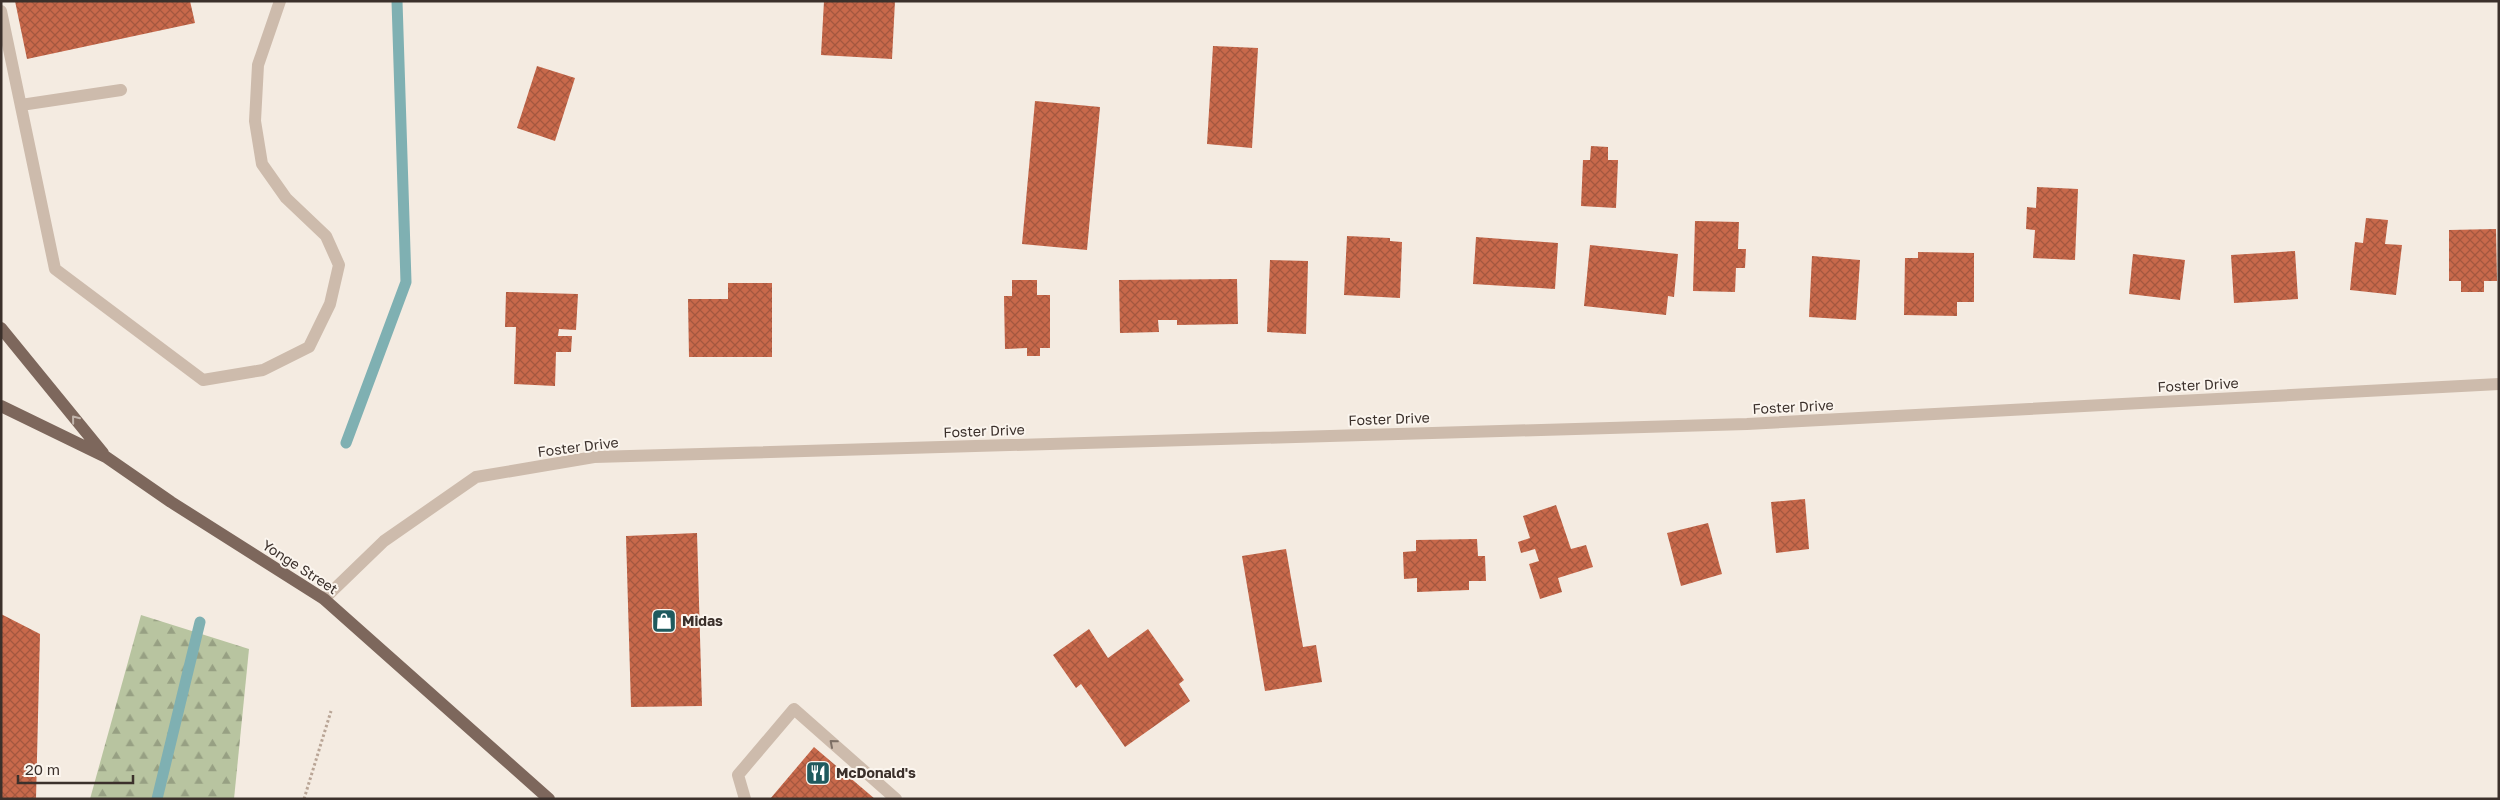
<svg xmlns="http://www.w3.org/2000/svg" width="2500" height="800" viewBox="0 0 2500 800" font-family="'Golos Text',sans-serif">
  <style>
    .forest { fill: url(#forest-firs) }
    .lines { fill: none; stroke-linecap: round; stroke-linejoin: round }
    .stream { stroke: #7fb0b2; stroke-width: 11 }
    .building { fill: url(#building-cross-hatch) }
    .path { stroke: #b9a596; stroke-width: 3; stroke-dasharray: 2.5 2.5; stroke-linecap: butt }
    .minor { stroke: #cdbbac; stroke-width: 12 }
    .major { stroke: #7d675c; stroke-width: 12 }
    .oneway { stroke: #c2b5ac }
    .oneway2 { stroke: #7d6f65 }
    .labels { text-anchor: middle; stroke-width: 4; stroke-linejoin: round; paint-order: stroke }
    .street-label { font-size: 14px; fill: #3b302b; stroke: #fbf5ee }
    .poi-label { font-size: 14px; font-weight: bold; fill: #3b302b; stroke: #fbf5ee; text-anchor: start }
  </style>
  <defs>
    <pattern id="forest-firs" width="22" height="20" patternUnits="userSpaceOnUse" patternTransform="scale(1.25)"><rect width="22" height="20" fill="#b8c4a0"/><path d="M5 1l3.5 6h-7zM16 11l3.5 6h-7z" fill="#97a083"/></pattern>
    <pattern id="building-cross-hatch" width="8" height="8" patternUnits="userSpaceOnUse" patternTransform="scale(1.25)"><rect width="8" height="8" fill="#c8694b"/><path d="M0 0l8 8M0 8l8-8" fill="none" stroke="#a4573f"/></pattern>
  </defs>
  <rect width="100%" height="100%" fill="#f4ebe1"/>
  <path class="forest" d="M141,615L249,649L234,799H90Z"/>
  <g class="lines">
    <path class="stream" d="M346,443L406,282L397,1
      M157,799L200,622"/>
  </g>
  <path class="building" d="M15,1H190L195,23L27,59Z
    M824,1H895L892,59L821,55Z
    M1213,46L1258,48L1252,148L1207,144Z
    M537,66L575,78L555,141L517,128Z
    M1035,101L1100,107L1087,250L1022,244Z
    M1591,146L1608,147V160H1618L1616,208L1581,206L1583,160H1590Z
    M2037,187L2078,189L2075,260L2033,258L2035,230L2026,229L2027,207L2036,208Z
    M2366,218L2388,220L2385,244L2402,245L2396,295L2350,290L2355,242L2363,243Z
    M1695,221L1739,222L1738,249H1746L1745,268H1736L1735,292L1693,291Z
    M2496,229L2497,281H2484V292H2461V281H2449V230Z
    M1347,236L1390,238V241L1402,242L1400,298L1344,295Z
    M1476,237L1558,243L1555,289L1473,284Z
    M1590,245L1678,254L1674,297L1668,296L1666,315L1584,306Z
    M2295,251L2298,299L2234,303L2231,255Z
    M1918,252L1974,253V302H1957V316L1904,315L1905,258H1918Z
    M2133,254L2185,260L2180,300L2129,294Z
    M1812,256L1860,260L1856,320L1809,317Z
    M1270,260L1308,261L1306,334L1267,332Z
    M1237,279L1238,324L1177,325V320H1158L1159,332L1120,333L1119,280Z
    M1012,280H1037V295H1050V348H1040V356H1027V348L1005,349L1004,296H1012Z
    M728,283H772V357H689L688,299H728Z
    M506,292L578,294L576,330L559,329L558,336H572L571,352H556L555,386L514,384L516,327H505Z
    M1805,499L1809,549L1776,553L1771,502Z
    M1556,505L1571,549L1586,545L1593,567L1558,578L1562,592L1540,599L1529,564L1539,561L1535,549L1521,553L1518,542L1530,538L1523,516Z
    M1708,523L1722,574L1681,586L1667,533Z
    M697,533L702,706L631,707L626,536Z
    M1477,539L1478,556H1485L1486,581H1469V590L1417,592V578L1404,579L1403,552L1416,551V540Z
    M1286,549L1303,647L1316,645L1322,682L1265,691L1242,556Z
    M1,614L40,634L36,799H1Z
    M1089,629L1108,658L1148,629L1184,680L1179,684L1190,701L1125,747L1081,684L1076,688L1053,655Z
    M814,747L875,799H770Z"/>
  <g class="lines">
    <path class="path" d="M304,799L331,711"/>
    <path class="minor" d="M1,11L55,269L203,380L263,370L309,347L330,304L339,265L326,236L286,198L262,164L255,121L258,65L280,1
      M21,105L121,90
      M324,599L384,541L476,477L594,457L1747,424L2499,384
      M745,799L738,775L794,709L896,799"/>
    <path class="major" d="M1,328L103,453
      M1,406L106,457L171,502L324,599L549,799"/>
  </g>
  <defs><path id="oneway-chevron" d="M-2-3.5L2.5 0L-2 3.5" fill="none" stroke-width="1.6" stroke-linecap="round" stroke-linejoin="round" transform="scale(1.25)"/></defs>
  <use class="oneway" href="#oneway-chevron" transform="translate(75 419) rotate(-129)"/>
  <use class="oneway2" href="#oneway-chevron" transform="translate(833 743) rotate(-139)"/>
  <defs>
    <symbol id="shop-square" viewBox="-11 -11 22 22"><rect x="-9" y="-9" width="18" height="18" rx="4" fill="#1f5a5e" stroke="#fbf5ee"/><path d="M-5-2.5h2.3a2.7 3.5 0 0 1 5.4 0H5L5.5 6h-11ZM-1.5-2.5h3a1.5 2.3 0 0 0-3 0Z" fill="#fff"/></symbol>
    <symbol id="restaurant-square" viewBox="-11 -11 22 22"><rect x="-9" y="-9" width="18" height="18" rx="4" fill="#1f5a5e" stroke="#fbf5ee"/><path d="M-5-6h1v4h1v-4h1v4h1v-4h1v5L-1.5 .5V6h-2V.5L-5-1ZM5-6V6H3V1.5H1.5Q1.5-4 5-6Z" fill="#fff"/></symbol>
  </defs>
  <g fill-rule="evenodd">
    <use href="#shop-square" x="650" y="607" width="28" height="28"/>
    <use href="#restaurant-square" x="804" y="759" width="28" height="28"/>
  </g>
  <g class="labels">
    <g class="street-label">
      <text transform="translate(2198 385) rotate(-3)" y="5">Foster Drive</text>
      <text transform="translate(1793 407) rotate(-3)" y="5">Foster Drive</text>
      <text transform="translate(1389 419) rotate(-2)" y="5">Foster Drive</text>
      <text transform="translate(984 431) rotate(-2)" y="5">Foster Drive</text>
      <text transform="translate(578 447) rotate(-7)" y="5">Foster Drive</text>
      <text transform="translate(300 567) rotate(33)" y="5">Yonge Street</text>
    </g>
    <g class="poi-label">
      <text x="682" y="626">Midas</text>
      <text x="836" y="778">McDonald's</text>
    </g>
  </g>
  <rect width="2500" height="800" fill="none" stroke="#3b302b" stroke-width="5"/>
  <path d="M18 775v8h115v-8" fill="none" stroke="#3b302b" stroke-width="2.5"/>
  <text x="25" y="775" font-size="15" fill="#3b302b" stroke="#fbf5ee" stroke-width="4" paint-order="stroke">20 m</text>
</svg>
